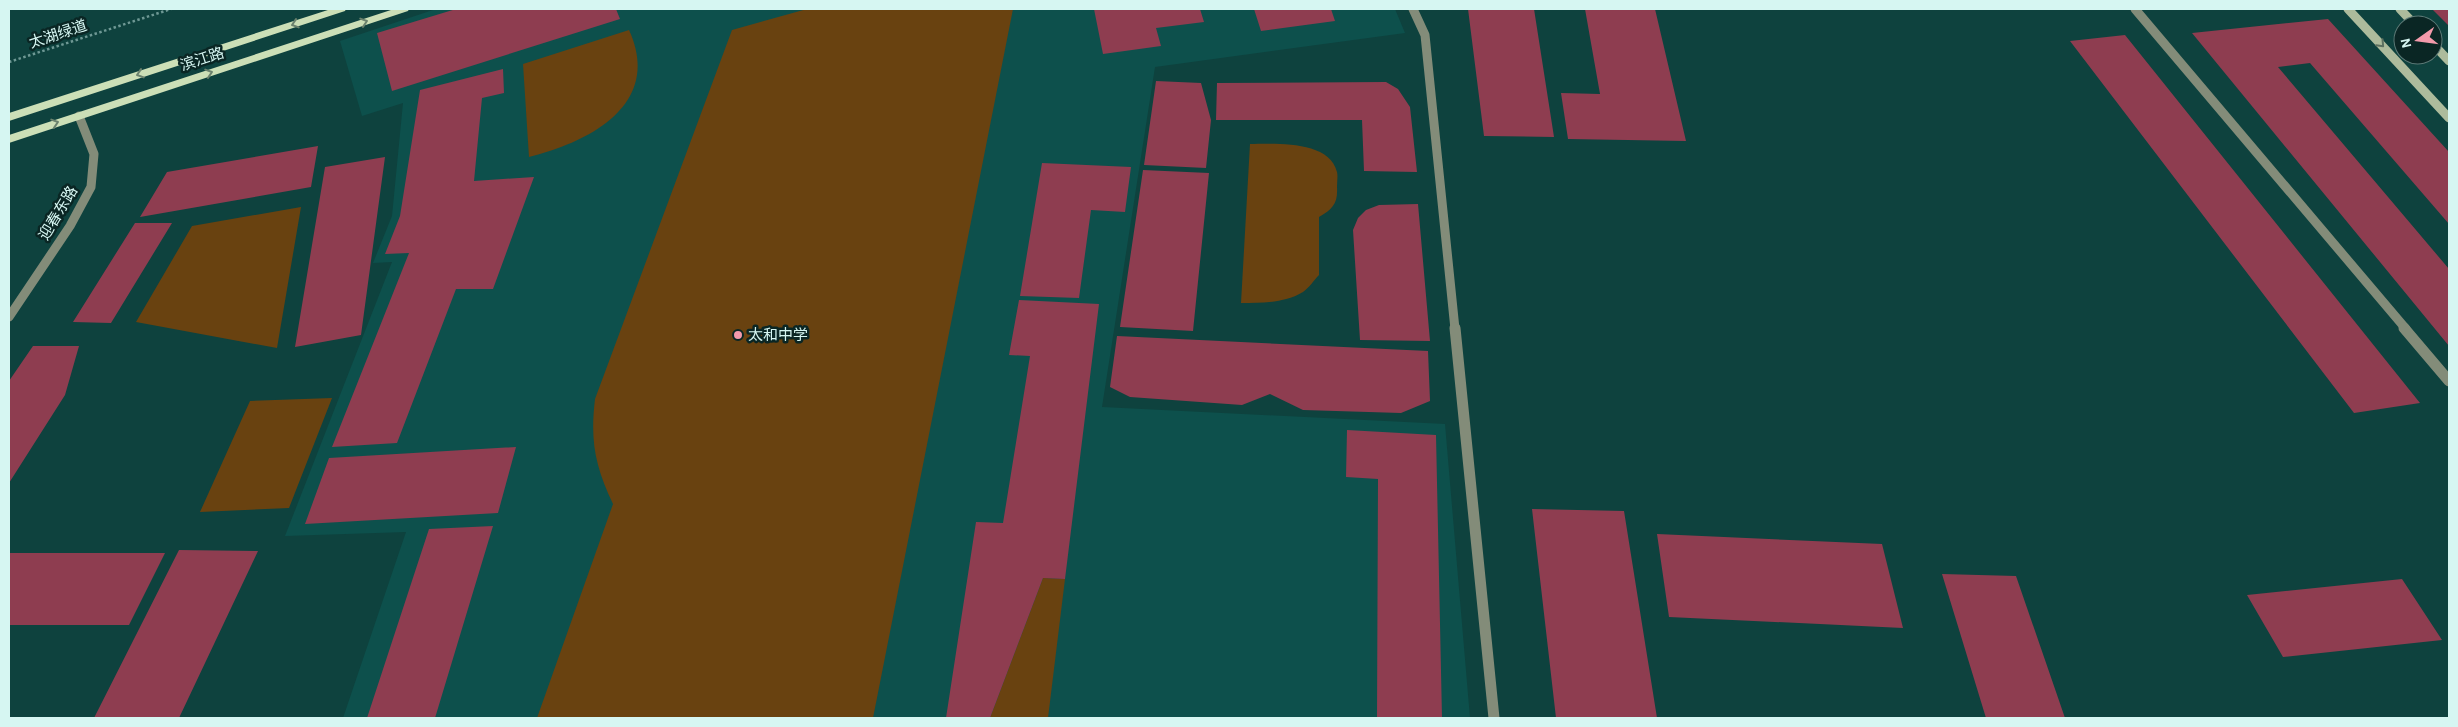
<svg xmlns="http://www.w3.org/2000/svg" width="2458" height="727" viewBox="0 0 2458 727" font-family="'Alegreya Sans','Noto Sans SC',sans-serif">
  <style>
    .built { fill: #0d504c }
    .green { fill: #694210 }
    .building { fill: #8e3d50 }
    .lines { fill: none; stroke-linecap: round; stroke-linejoin: round }
    .path { stroke: #6e9894; stroke-width: 2.5; stroke-dasharray: 2.5 2.5; stroke-linecap: butt }
    .lane-far1 { stroke: #838c79; stroke-width: 9 }
    .lane { stroke: #838c79; stroke-width: 11 }
    .street-far1 { stroke: #838c79; stroke-width: 9 }
    .street { stroke: #838c79; stroke-width: 11 }
    .secondary { stroke: #adbb9c; stroke-width: 9 }
    .primary { fill: #ccdfb7; fill-rule: evenodd }
    .oneway { stroke: #6b826e }
    .oneway2 { stroke: #5c7060 }
    .poi-dot { fill: #f39aab; stroke: #0a2624; stroke-width: 2 }
    .labels { text-anchor: middle; stroke-width: 5; stroke-linejoin: round; paint-order: stroke }
    .street-label { font-size: 15px; fill: #d6f6f2; stroke: #0a2624 }
    .poi-label { font-size: 15px; fill: #d6f6f2; stroke: #0a2624; text-anchor: start }
  </style>
  <rect width="100%" height="100%" fill="#0e423e"/>
  <path class="built" d="M436,9H1395L1405,33L1155,67L1102,407L1445,424L1470,718H343L406,532L285,536L392,262L373,263L392,216L403,103L362,116L340,41Z"/>
  <path class="green" d="M807,9H1013L873,718H537L613,504C595,466 590,441 595,399L732,30Z
    M629,30C663,104 590,142 529,157L523,64Z
    M1250,144C1275,144 1329,140 1337,172C1338,176 1337,182 1337,187C1338,203 1333,209 1319,217V275C1314,280 1309,288 1303,292C1285,303 1261,303 1241,303Z
    M301,207L277,348L136,322L192,226Z
    M332,398L289,508L200,512L250,401Z
    M1043,578L1065,579L1048,718H990Z"/>
  <path class="building" d="M456,9H616L620,19L392,91L377,33Z
    M1094,9H1200L1204,22L1156,28L1161,46L1103,54Z
    M1254,9H1331L1335,21L1261,31Z
    M1468,9H1534L1554,137L1484,136Z
    M1585,9H1655L1686,141L1568,139L1561,93L1600,94Z
    M2432,9H2449V26Z
    M2328,19L2449,152V224L2310,63L2278,67L2449,269V346L2192,33Z
    M2125,35L2420,403L2354,413L2070,41Z
    M503,69L504,93L482,98L474,181L534,177L493,289H456L397,443L332,447L409,253L385,254L400,216L420,90Z
    M1156,81L1201,83L1211,120L1206,168L1144,165Z
    M1386,82L1398,89L1410,107L1417,172L1364,171L1362,120H1216L1217,83Z
    M318,146L311,187L140,217L167,172Z
    M385,157L361,335L295,347L325,167Z
    M1042,163L1131,167L1125,212L1091,210L1079,298L1020,296Z
    M1143,170L1209,173L1193,331L1120,327Z
    M1418,204L1430,341L1360,340L1353,230L1358,218L1366,210L1379,205Z
    M135,223H172L111,323L73,322Z
    M1019,300L1099,304L1065,579L1043,578L990,718H946L976,522L1003,523L1030,356L1009,355Z
    M1117,336L1428,351L1430,401L1401,413L1303,410L1270,394L1242,405L1130,397L1110,387Z
    M33,346H79L65,395L9,483V381Z
    M1347,430L1436,435L1442,718H1377L1378,479L1346,477Z
    M516,447L498,513L305,524L329,458Z
    M1532,509L1624,511L1657,718H1556Z
    M493,526L435,718H367L429,529Z
    M1657,534L1882,544L1903,628L1669,617Z
    M179,550L258,551L179,718H94Z
    M9,553H165L129,625H9Z
    M1942,574L2016,576L2065,718H1986Z
    M2402,579L2442,640L2283,657L2247,595Z"/>
  <g class="lines">
    <path class="path" d="M9,62L171,9"/>
    <path class="lane-far1" d="M2135,9L2406,329"/>
    <path class="lane" d="M2404,328L2449,381"/>
    <path class="street-far1" d="M1413,9L1425,35L1455,329
      M9,317L70,226L91,187L94,154L79,116"/>
    <path class="street" d="M1455,328L1494,718"/>
    <path class="secondary" d="M2348,9L2449,118
      M2400,9L2415,25
      M2433,44L2449,61"/>
    <path class="primary" d="M331,9H346L345,11L9,121V113Z
      M394,9H409L408,11L9,143V135Z"/>
  </g>
  <defs><path id="oneway-chevron" d="M-2-3.5L2.5 0L-2 3.5" fill="none" stroke-width="1.6" stroke-linecap="round" stroke-linejoin="round" transform="scale(1.25)"/></defs>
  <g class="oneway">
    <use href="#oneway-chevron" transform="translate(364 22) rotate(-18)"/>
    <use href="#oneway-chevron" transform="translate(295 24) rotate(162)"/>
    <use href="#oneway-chevron" transform="translate(209 73) rotate(-18)"/>
    <use href="#oneway-chevron" transform="translate(140 74) rotate(162)"/>
    <use href="#oneway-chevron" transform="translate(55 123) rotate(-18)"/>
  </g>
  <use class="oneway2" href="#oneway-chevron" transform="translate(2381 44) rotate(47)"/>
  <circle class="poi-dot" cx="738" cy="335" r="5"/>
  <g class="labels">
    <g class="street-label">
      <text transform="translate(58 34) rotate(-18)" y="5">太湖绿道</text>
      <text transform="translate(202 59) rotate(-18)" y="5">滨江路</text>
      <text transform="translate(58 213) rotate(-59)" y="5">迎春东路</text>
    </g>
    <g class="poi-label">
      <text x="748" y="340">太和中学</text>
    </g>
  </g>
  <rect width="2458" height="727" fill="none" stroke="#d6f6f2" stroke-width="20"/>
  <g transform="translate(2418 40) rotate(256)"><circle r="24" fill="#0a2624" stroke="#5c7976"/>
  <path d="M0-4L9 19L0 12L-9 19Z" fill="#f39aab"/>
  <text y="-8" font-size="14" font-weight="bold" text-anchor="middle" fill="#d6f6f2">N</text>
  </g>
</svg>
